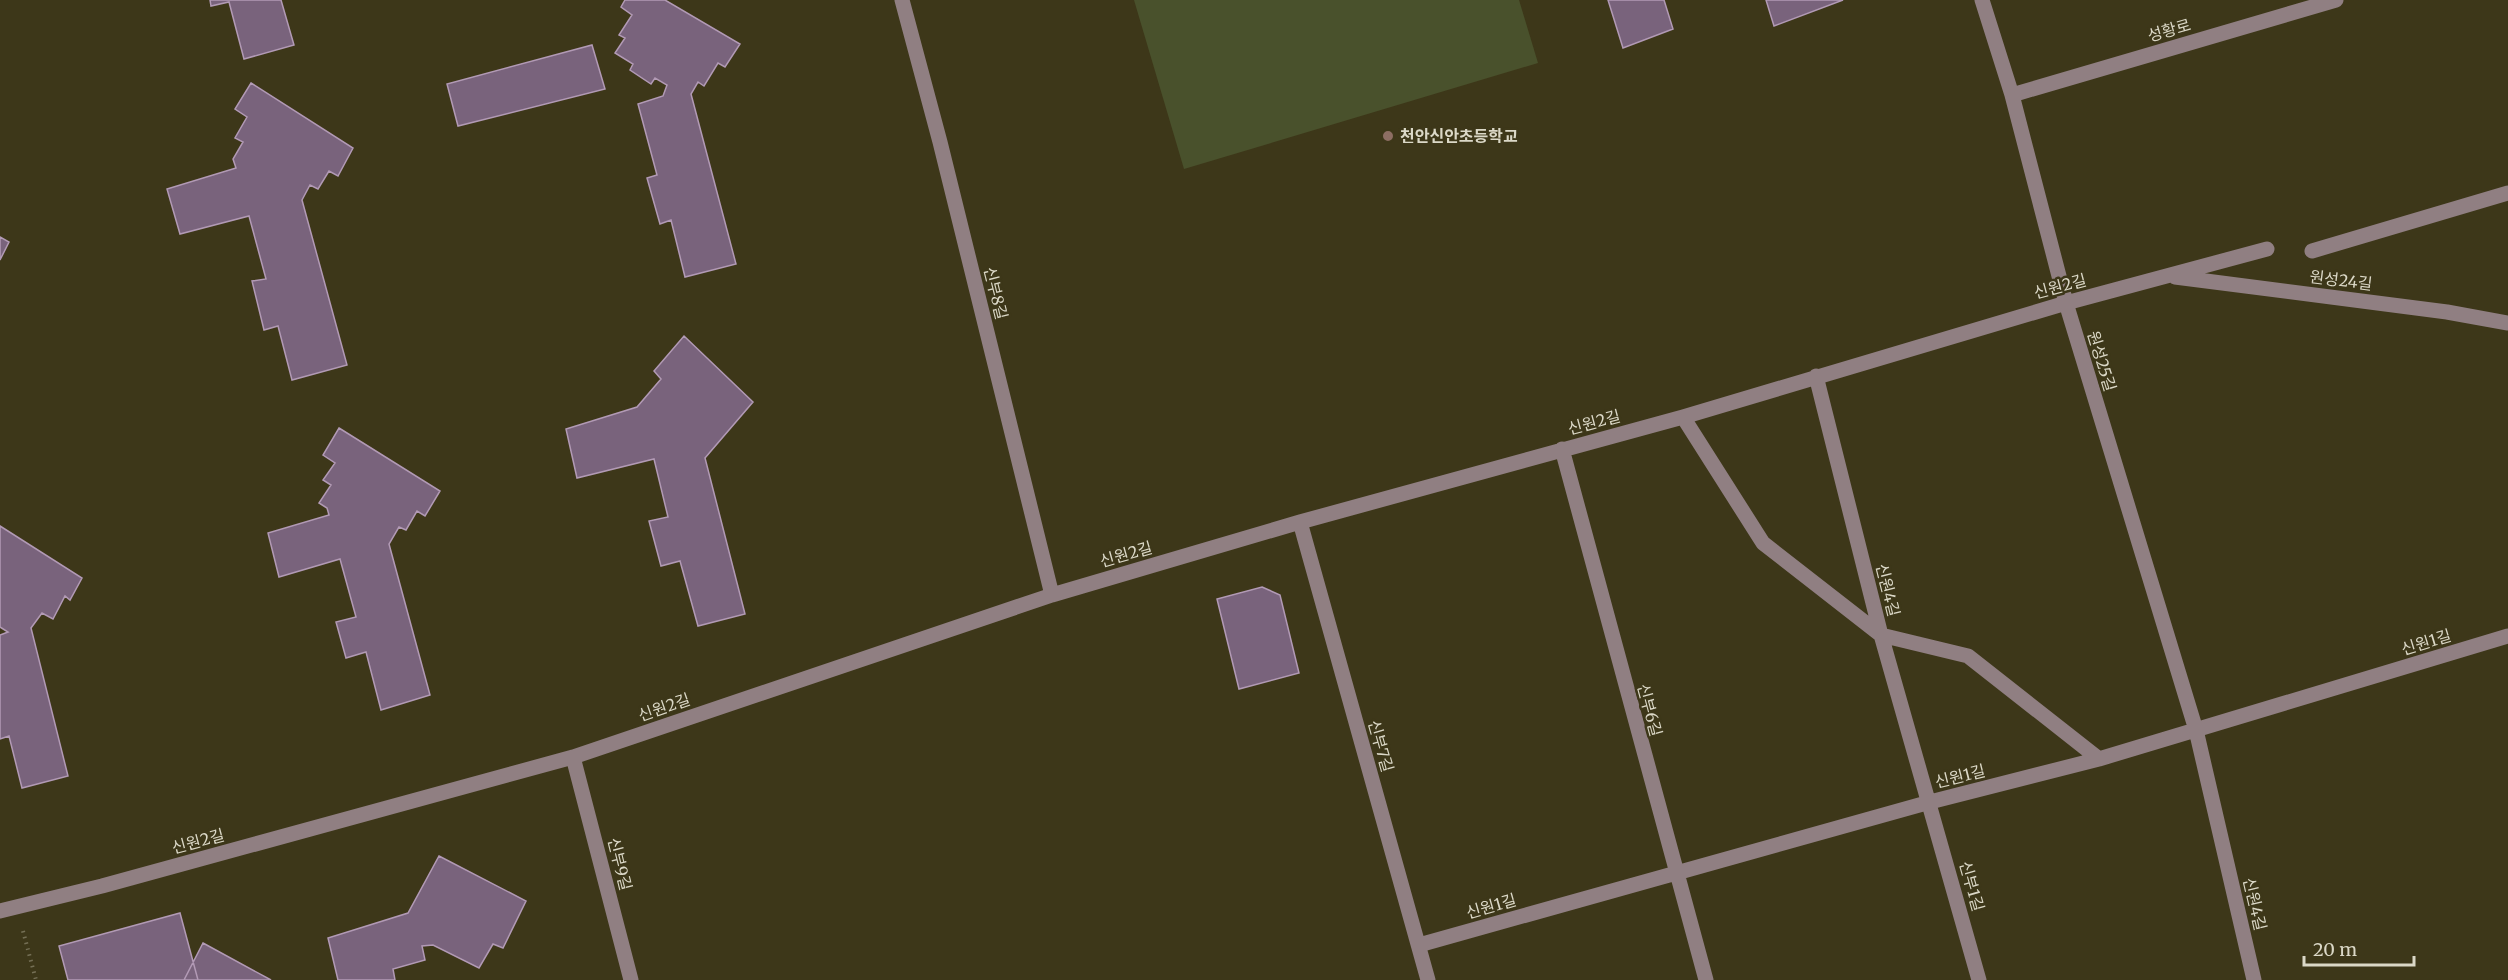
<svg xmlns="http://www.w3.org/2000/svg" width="2508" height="980" viewBox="0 0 2508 980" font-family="Merriweather,'Noto Sans KR',serif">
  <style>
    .green { fill: #49512c }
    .building { fill: #79637c; stroke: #b29ab5; stroke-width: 1.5 }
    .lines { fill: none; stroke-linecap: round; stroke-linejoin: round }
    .path { stroke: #746f55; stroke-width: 4; stroke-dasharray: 1.5 4.5; stroke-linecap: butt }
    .minor { stroke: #907f82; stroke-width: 15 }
    .education-dot { fill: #8d6e63; stroke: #3d3719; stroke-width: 2 }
    .labels { text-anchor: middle; stroke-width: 5; stroke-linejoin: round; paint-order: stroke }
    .street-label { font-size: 16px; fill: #dbd8c7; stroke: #3d3719 }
    .poi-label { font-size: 16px; font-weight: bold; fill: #dbd8c7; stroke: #3d3719; text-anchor: start }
  </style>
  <rect width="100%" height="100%" fill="#3d3719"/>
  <path class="green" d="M1134,0H1519L1538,63L1184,169Z"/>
  <path class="building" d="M210,0H281L294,45L244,59L229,2L211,6Z
    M625,0H665L740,44L725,67L718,63L704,86L698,82L691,94L736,264L685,277L671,220L660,224L647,178L657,175L638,104L663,96L667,85L655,78L651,84L630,70L633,64L615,53L625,38L619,35L632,15L621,7Z
    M1608,0H1664L1673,29L1623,48Z
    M1766,0H1843L1774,26Z
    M592,45L605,89L458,126L447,84Z
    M251,83L353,148L338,176L329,171L318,189L310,185L302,200L347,365L292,380L278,326L264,330L252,281L266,279L249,216L180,234L167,189L236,168L233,159L243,142L235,138L247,117L235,109Z
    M0,237L9,242L0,260Z
    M684,336L753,402L705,458L745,614L698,626L680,561L661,566L649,521L668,517L654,459L577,478L566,429L637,407L661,379L654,371Z
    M339,428L440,491L425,516L417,511L406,530L399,527L389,544L430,695L381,710L366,652L346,658L336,622L356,617L340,559L279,577L268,533L329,515L327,508L319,503L331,485L323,480L335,463L323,455Z
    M0,526L82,578L70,600L65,596L53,619L42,613L31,628L68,776L22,788L9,736L0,739V635L8,632L0,627Z
    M1262,587L1280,595L1299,673L1239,689L1217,599Z
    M439,856L526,901L503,948L493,944L479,968L433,945L422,946L425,960L393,969L395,980H338L328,938L408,913Z
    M180,913L198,980H68L59,946Z
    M203,943L271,980H184Z"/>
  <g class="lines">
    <path class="path" d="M23,931L36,980"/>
    <path class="minor" d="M902,0L940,142L1052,595
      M1982,0L2012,95L2066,303L2196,730L2254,980
      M2012,95L2336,0
      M2312,251L2508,193
      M2175,277L2447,312L2508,323
      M1816,376L1881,635L1968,656L2099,759
      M1683,417L1763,543L1881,635L1979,980
      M1562,449L1706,980
      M1300,522L1428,980
      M573,757L631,980
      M0,911L102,886L573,757L1052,595L1300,522L1683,417L2066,303L2267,249
      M1419,945L1930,802L2099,759L2508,636"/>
  </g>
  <circle class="education-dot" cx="1388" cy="136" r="6"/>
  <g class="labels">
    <g class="street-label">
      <text transform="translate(2169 30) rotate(-16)" y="6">성황로</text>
      <text transform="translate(2341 280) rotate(7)" y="6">원성24길</text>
      <text transform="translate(2060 286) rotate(-15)" y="6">신원2길</text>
      <text transform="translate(996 293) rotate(76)" y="6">신부8길</text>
      <text transform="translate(2102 361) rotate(73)" y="6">원성25길</text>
      <text transform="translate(1594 422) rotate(-15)" y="6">신원2길</text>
      <text transform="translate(1126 554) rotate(-16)" y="6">신원2길</text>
      <text transform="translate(1888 590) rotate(76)" y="6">신원4길</text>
      <text transform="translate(2426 642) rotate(-17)" y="6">신원1길</text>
      <text transform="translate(664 707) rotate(-19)" y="6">신원2길</text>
      <text transform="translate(1650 710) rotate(75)" y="6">신부6길</text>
      <text transform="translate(1381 746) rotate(74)" y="6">신부7길</text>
      <text transform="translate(1960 776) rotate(-14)" y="6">신원1길</text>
      <text transform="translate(198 841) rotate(-15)" y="6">신원2길</text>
      <text transform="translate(620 864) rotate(76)" y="6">신부9길</text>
      <text transform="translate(1972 886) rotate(74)" y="6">신부1길</text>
      <text transform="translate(2255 904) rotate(77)" y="6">신원4길</text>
      <text transform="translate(1491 906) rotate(-16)" y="6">신원1길</text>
    </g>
    <g class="poi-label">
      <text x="1400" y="142">천안신안초등학교</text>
    </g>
  </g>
  <path d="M2304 956v9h110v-9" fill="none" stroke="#dbd8c7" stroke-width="3"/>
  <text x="2313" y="956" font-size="18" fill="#dbd8c7" stroke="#3d3719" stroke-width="4.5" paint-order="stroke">20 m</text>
</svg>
